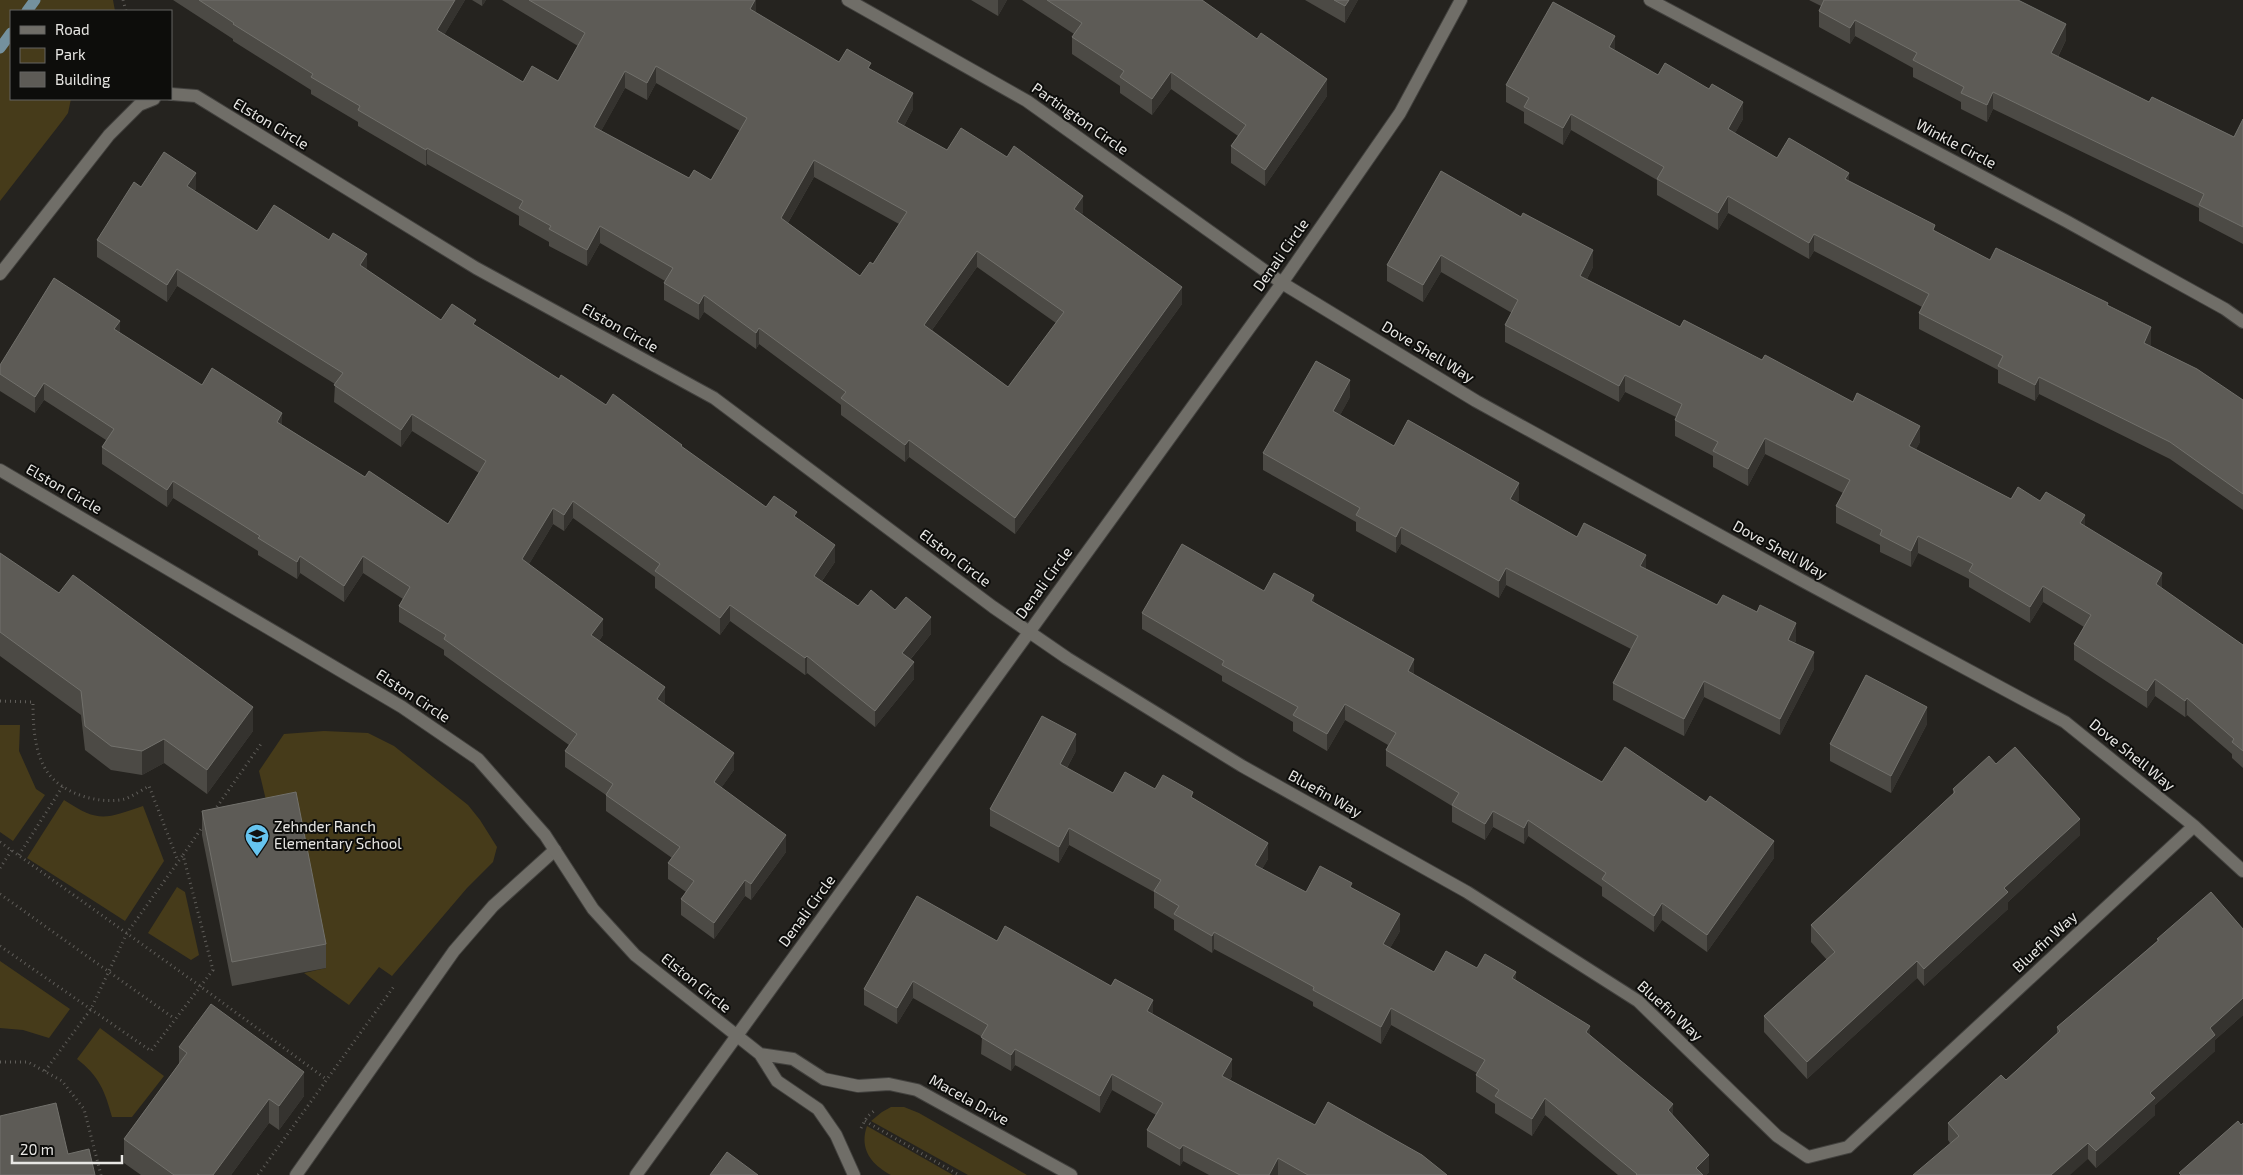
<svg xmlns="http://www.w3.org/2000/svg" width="2243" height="1175" viewBox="0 0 2243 1175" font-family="'Exo 2',sans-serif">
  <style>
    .green { fill: #463b1a }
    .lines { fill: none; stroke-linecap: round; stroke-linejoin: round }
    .stream { stroke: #74919e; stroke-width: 11 }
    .service-casing { stroke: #42413e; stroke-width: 14 }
    .minor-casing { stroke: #42413e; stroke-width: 14 }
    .path { stroke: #605e5a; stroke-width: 3; stroke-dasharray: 1 4; stroke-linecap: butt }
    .service { stroke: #706e68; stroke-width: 12 }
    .minor { stroke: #706e68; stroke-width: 12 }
    .wall { fill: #4c4a45; fill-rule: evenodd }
    .shaded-wall { fill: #35332f }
    .building { fill: #5d5b56; stroke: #72716c; fill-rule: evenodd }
    .labels { text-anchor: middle; stroke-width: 4; stroke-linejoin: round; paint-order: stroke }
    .street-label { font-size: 15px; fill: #e8e7e4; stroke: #0d0d0b }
    .poi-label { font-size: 15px; fill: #e8e7e4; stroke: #0d0d0b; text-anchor: start }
  </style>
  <rect width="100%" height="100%" fill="#25231f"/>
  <path class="green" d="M0,0H113L115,11H11V99H71L68,113L63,120L0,201Z
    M0,725H20L19,751L36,789L45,795L13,841L0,832Z
    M324,731L368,733L394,746L468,805L480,820L497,847L493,862L467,888L392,976L379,967L349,1005L304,973L326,968L271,821L259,771L284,734Z
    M64,800C99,823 105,819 143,806L164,861L125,921L27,858Z
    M177,887L185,892L199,955L191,960L148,933Z
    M0,961L70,1009L49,1038L23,1030L0,1028Z
    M100,1028L164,1076L132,1117H112C105,1091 99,1076 77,1059Z
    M891,1107H904L919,1113L1027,1175H968L871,1121L882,1112Z
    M867,1126L953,1175H891C871,1164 859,1149 867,1126Z"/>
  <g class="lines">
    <path class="stream" d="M27,11L35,0
      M0,48L11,33"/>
    <defs>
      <path id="service" d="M296,1175L454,951L493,906L555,850"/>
      <path id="minor" d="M848,0L1027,101L1282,283L1476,401L1801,580L2065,722L2194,826L2243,871
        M1650,0L2066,221L2225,309L2243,322
        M171,94L196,96L476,268L714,398L993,607L1067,658L1242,766L1467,892L1638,1001L1777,1136L1808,1157L1848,1147L2194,826
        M0,274L109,135L139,105L154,99
        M0,470L402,707L478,759L545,835L593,909L635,955L760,1054L777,1081L818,1109L836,1135L854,1175
        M760,1054L793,1059L824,1079L858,1086L889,1084L917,1090L1071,1175
        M636,1175L1282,283L1400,113L1461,0"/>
    </defs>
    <use href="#service" class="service-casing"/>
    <use href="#minor" class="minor-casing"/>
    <path class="path" d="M123,0L126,11
      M0,701L33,702C33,725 34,753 48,773C63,794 100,805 125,799C133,796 142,790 149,786L178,861
      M214,811L261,744
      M0,842L200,986L326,1079
      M19,855L63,786
      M0,868L12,850
      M0,894L175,1019
      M0,946L151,1051L213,970L183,855L203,826
      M0,1062H28L62,1081L84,1109L101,1175
      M45,1071L91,1009L127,933L183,855
      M865,1121L959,1175
      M861,1128L867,1117L874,1111
      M258,1175L395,985"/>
    <use href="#service" class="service"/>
    <use href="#minor" class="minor"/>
  </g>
  <path class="wall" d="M173,0H465L444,35L523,82L558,81L578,46L502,0H756V13L839,62L871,70L913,109L904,126L947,150L1083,212L1082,214L1182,304L1015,534L909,457L905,462L841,415V405L759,344L756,349L704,312L699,320L664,300V283L665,281L600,243L587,266L549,246V242L519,225V216L427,164L426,166L358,126V122L311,94V90L233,41V39ZM656,83L740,131L711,180L689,178L601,131L625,88L647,100ZM814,177L899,224L873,264L860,276L788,223ZM977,267L1056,323L1008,387L932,330Z
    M472,0H486L482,6Z
    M971,0H1007L998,16Z
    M1022,0H1202L1327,96L1265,186L1231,163V146L1238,136L1171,89L1152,115L1120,93V86L1072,54V37L1074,34Z
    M1305,0H1358L1345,23Z
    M1809,0H2018L2066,40L2058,57L2149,102L2234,137L2243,119V244L2199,221V208L1993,109L1987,122L1961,109V102L1913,77V68L1855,36L1850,44L1819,27V11L1821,6Z
    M1615,50L1658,75L1743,119L1735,133L1777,158L1849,181L1935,231L1990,260L2108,306L2151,344L2150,346L2243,400V510L2170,459L2039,394L2035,401L1998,383V370L1919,329V313L1922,307L1814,251L1809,259L1728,213L1718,230L1657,195V180L1571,130L1563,145L1524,123V112L1506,102V85Z
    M1441,171L1593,267L1587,279L1680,327L1920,442L1916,449L2011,499L2085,526L2162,589L2243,645V768L2232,758V754L2187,715L2185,717L2155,696L2147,708L2074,660V644L2084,627L2043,602L2030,623L1969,587V579L1918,553L1911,567L1880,552V545L1836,523V506L1843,493L1765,454L1748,486L1713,467V456L1675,436V420L1676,417L1625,392L1619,402L1505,342V325L1512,313L1441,272L1423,302L1387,281V265Z
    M141,187L196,189L194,191L257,231L367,270L441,320L476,326L559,379L682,447L766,507L797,518L835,562L822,581L858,606L895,610L931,634L910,660L914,679L875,727L807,673L805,675L730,621L720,635L655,588V577L573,518L564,531L553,524L529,564L603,635L599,641L734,770L721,788L786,852L751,900L745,896L714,939L681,915V899L686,892L668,879V863L672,858L606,811V795L565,767V751L569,745L444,655V650L399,622V606L403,599L363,573L344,602L300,573L297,579L258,555V551L173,498L167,507L102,464V447L106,440L44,400L35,413L0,391V365L120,333L202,385L282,425L365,477L448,524L479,473L412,431L401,447L334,402L335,384L177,286L167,302L97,257V240Z
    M1350,397L1340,415L1394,446L1519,500L1517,503L1577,537L1646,569L1717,605L1796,640L1795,643L1814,669L1780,735L1704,697L1684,736L1613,700V683L1631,649L1506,585L1499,598L1401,544L1396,553L1356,531V522L1263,470V453Z
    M0,553L253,731L207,794L164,763L142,775L111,770L85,750L81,715L0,656Z
    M1264,591L1314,602L1414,675L1602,782L1774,858L1707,952L1662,920L1654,932L1602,896V887L1528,836L1524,844L1493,827L1485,840L1452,822V806L1386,766V750L1388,745L1345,720L1327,751L1293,731V722L1222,681V676L1142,629V613Z
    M1927,724L1891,793L1830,761V744Z
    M1076,751L1067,768L1113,793L1155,789L1193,799L1268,859L1262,869L1306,892L1352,888L1400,931L1390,948L1434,972L1477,968L1516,980L1590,1035L1673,1116L1709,1172L1706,1175H1618L1545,1115L1532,1136L1495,1113V1104L1476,1092V1075L1477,1073L1391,1025L1381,1044L1313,1006V1002L1214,949L1212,953L1174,930V920L1154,908V892L1069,845L1059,863L990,826V809Z
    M1996,764L2080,835L2008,902V909L1924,986L1917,978L1807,1079L1764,1032V1016L1827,960L1811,942V925L1953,794V789Z
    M202,811L326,944V968L232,986L202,835Z
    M2243,929V1015L2215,1040V1051L2155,1105V1115L2096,1168L2088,1159L1950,1143L1948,1140V1123L2006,1080L2057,1033V1027L2157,941V939Z
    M997,941L1153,1014L1232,1076L1230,1080L1315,1125L1447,1175H1209L1183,1161L1180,1166L1147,1147V1130L1156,1115L1112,1090L1100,1113L1015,1065L1011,1071L981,1054L982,1037L913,998L897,1024L864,1005V989Z
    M179,1047L304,1096L279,1130L269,1123L231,1175H141L124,1163V1139L179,1064Z"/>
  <path class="shaded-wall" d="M455,0H465L437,47V30Z
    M482,0H486L482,6Z
    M755,0H756V14L750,9Z
    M998,0H1007L998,16Z
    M1349,0H1358L1345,23V6Z
    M1855,20V36L1850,44V28Z
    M2066,24V40L2051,70V53Z
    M1615,36V52L1609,47Z
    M656,66V83L647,100V83Z
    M625,71V88L594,144V127Z
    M1171,72V89L1152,115V99Z
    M1327,79V96L1265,186V170Z
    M1993,92V109L1987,122V105Z
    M913,93V109L897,139V122Z
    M1743,102V119L1728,146V129Z
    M1571,114V130L1563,145V128Z
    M427,148V164L426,166V150Z
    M814,160V177L781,235V218Z
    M196,173V189L187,203V186Z
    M1849,173V189L1845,179Z
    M1083,196V212L1074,225V209Z
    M1728,196V213L1718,230V213Z
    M600,226V243L587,266V250Z
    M1814,234V251L1809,259V243Z
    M1593,250V267L1580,292V276Z
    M977,251V267L924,341V325Z
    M367,254V270L360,265Z
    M1441,255V272L1423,302V285Z
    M177,269V286L167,302V285Z
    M1182,287V304L1015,534V518Z
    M704,295V312L699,320V304Z
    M120,321V338L114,329Z
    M2151,327V344L2144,359V343Z
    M759,328V344L756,349V333Z
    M1625,375V392L1619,402V386Z
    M2039,377V394L2035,401V385Z
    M1350,380V397L1333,428V411Z
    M44,383V400L35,413V397Z
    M282,413V430L277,422Z
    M412,414V431L401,447V430Z
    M1920,426V442L1909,462V446Z
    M1765,438V454L1748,486V469Z
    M909,440V457L905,462V445Z
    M173,481V498L167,507V490Z
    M1519,483V500L1510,516V499Z
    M573,501V518L564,531V515Z
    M553,508V524L522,576V559Z
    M2085,515V531L2080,523Z
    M1401,527V544L1396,553V537Z
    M1918,536V553L1911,567V551Z
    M835,545V562L814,592V576Z
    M1646,555V572L1640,566Z
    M300,556V573L297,579V562Z
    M363,556V573L344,602V586Z
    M1506,568V585L1499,598V581Z
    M2162,573V590L2156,584Z
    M2043,586V602L2030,623V607Z
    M1314,595V611L1311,601Z
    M730,605V621L720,635V618Z
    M931,617V634L902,669V653Z
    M603,619V635L591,652V635Z
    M1796,623V640L1788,657V640Z
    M1814,652V669L1780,735V719Z
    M807,656V673L805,675V658Z
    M1414,659V676L1408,671Z
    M914,662V679L875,727V711Z
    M2155,679V696L2147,708V691Z
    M1704,681V697L1684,736V719Z
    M665,687V704L657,715V699Z
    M2187,698V715L2185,717V701Z
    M1345,704V720L1327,751V734Z
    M253,707V731L207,794V770Z
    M1927,707V724L1891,793V776Z
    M1076,734V751L1060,780V764Z
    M164,739V763L142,775V751Z
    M734,753V770L714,798V782Z
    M1493,811V827L1485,840V824Z
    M2080,819V835L2008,902V909L1924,986V969L2004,888Z
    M1528,820V836L1524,844V828Z
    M1069,828V845L1059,863V847Z
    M786,835V852L751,900V884Z
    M1774,841V858L1707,952V935Z
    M1268,843V859L1255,881V865Z
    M745,880V896L714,939V923Z
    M1662,903V920L1654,932V916Z
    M1400,914V931L1383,960V944Z
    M1214,932V949L1212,953V936Z
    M1917,961V978L1807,1079V1062Z
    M1516,972V988L1512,978Z
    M913,981V998L897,1024V1008Z
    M2243,998V1015L2215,1040V1051L2155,1105V1115L2096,1168V1151L2210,1028Z
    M1153,1000V1017L1147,1011Z
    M1391,1008V1025L1381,1044V1027Z
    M1590,1026V1042L1586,1032Z
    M1015,1049V1065L1011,1071V1055Z
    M1232,1059V1076L1222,1092V1076Z
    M304,1072V1096L279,1130V1106Z
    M1112,1074V1090L1100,1113V1096Z
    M1545,1098V1115L1532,1136V1119Z
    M269,1099V1123L231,1175H213Z
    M1673,1104V1121L1668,1110Z
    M2088,1143V1159L2070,1175H2051Z
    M1183,1145V1161L1180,1166V1149Z
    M1709,1155V1172L1706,1175H1696V1168Z
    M1278,1158V1175H1269Z"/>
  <path class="building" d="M199,0H455L437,30L523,82L532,66L558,81L585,33L529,0H755L750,9L839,62L847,49L871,63L868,68L913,93L897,122L947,150L961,128L1007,157L1014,146L1083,196L1074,209L1182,287L1015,518L909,440L905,445L841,398L846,392L759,328L756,333L704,295L699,304L664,283L673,268L600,226L587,250L549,229L551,226L519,208L523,201L427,148L426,150L358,110L360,106L311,77L313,74L233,24L234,23ZM656,66L747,118L711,180L694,170L689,178L594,127L625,71L647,83ZM814,160L907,212L873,264L870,262L860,276L781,218ZM977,251L1064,312L1008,387L924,325Z
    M1047,0H1202L1257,39L1261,33L1327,79L1265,170L1231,146L1246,125L1171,72L1152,99L1120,77L1124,71L1072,37L1082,23Z
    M1334,0H1349L1345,6Z
    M1824,0H2018L2066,24L2051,53L2149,102L2152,97L2234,137L2243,119V227L2199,205L2204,194L1993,92L1987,105L1961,93L1964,87L1913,60L1917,53L1855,20L1850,28L1819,11Z
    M1553,2L1615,36L1609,47L1658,75L1665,63L1709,89L1712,84L1743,102L1728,129L1777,158L1789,138L1849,173L1845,179L1935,225L1933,230L1990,260L1996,248L2108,303L2107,305L2151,327L2144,343L2197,369L2243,400V494L2170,442L2039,377L2035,385L1998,366L2003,356L1919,313L1929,294L1814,234L1809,243L1728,196L1718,213L1657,179L1664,167L1571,114L1563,128L1524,107L1529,98L1506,85Z
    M164,152L196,173L187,186L257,231L274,205L329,240L333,233L367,254L360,265L441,320L452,304L476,320L473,324L559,379L561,375L606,405L613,394L682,445L681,446L766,507L774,496L797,512L794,516L835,545L814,576L858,606L871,590L895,610L906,597L931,617L902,653L914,662L875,711L807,656L805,658L730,605L720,618L655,571L660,564L573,501L564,515L553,508L522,559L603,619L591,635L665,687L657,699L734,753L714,782L786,835L751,884L745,880L714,923L681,899L694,881L668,863L680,847L606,795L613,784L565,751L577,734L444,639L446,635L399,606L410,587L363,556L344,586L300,556L297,562L258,538L260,536L173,481L167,490L102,447L114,429L44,383L35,397L0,374V365L54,278L120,321L114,329L202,385L212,368L282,413L277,422L365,477L369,471L448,524L486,461L412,414L401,430L334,385L343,373L177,269L167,285L97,240L134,182L141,187Z
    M1441,171L1521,217L1523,213L1593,250L1580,276L1680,327L1684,320L1762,360L1765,355L1853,402L1857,393L1920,426L1909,446L2011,499L2018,487L2040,501L2046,492L2085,515L2080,523L2162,573L2156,584L2243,645V751L2232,742L2234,739L2187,698L2185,701L2155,679L2147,691L2074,644L2091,615L2043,586L2030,607L1969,571L1973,564L1918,536L1911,551L1880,535L1882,530L1836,506L1850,480L1765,438L1748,469L1713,451L1718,442L1675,420L1682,404L1625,375L1619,386L1505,325L1518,300L1441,255L1423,285L1387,265Z
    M1316,361L1350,380L1333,411L1394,446L1408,420L1519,483L1510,499L1577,537L1584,523L1646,555L1640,566L1717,605L1723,595L1757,612L1760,605L1796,623L1788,640L1814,652L1780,719L1704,681L1684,719L1613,683L1638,636L1506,568L1499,581L1401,527L1396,537L1356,515L1360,508L1263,453Z
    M1182,544L1264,591L1274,573L1314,595L1311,601L1414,659L1408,671L1602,782L1625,747L1706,802L1710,796L1774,841L1707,935L1662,903L1654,916L1602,879L1606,873L1528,820L1524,828L1493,811L1485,824L1452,805L1459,793L1386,750L1396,733L1345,704L1327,734L1293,715L1298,707L1222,665L1224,661L1142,613Z
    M0,553L59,593L73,575L253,707L207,770L164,739L142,751L111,746L85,726L81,691L0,632Z
    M1866,675L1927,707L1891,776L1830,744Z
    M1042,716L1076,734L1060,764L1113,793L1125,772L1155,789L1163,775L1193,792L1191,797L1268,843L1255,865L1306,892L1320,866L1352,883L1350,887L1400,914L1383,944L1434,972L1446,951L1477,968L1485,954L1516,972L1512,978L1590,1026L1586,1032L1673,1104L1668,1110L1709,1155L1696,1168L1703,1175H1636L1637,1174L1545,1098L1532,1119L1495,1096L1499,1090L1476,1075L1485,1060L1391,1008L1381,1027L1313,990L1314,987L1214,932L1212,936L1174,914L1179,906L1154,891L1161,880L1069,828L1059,847L990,809Z
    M2015,747L2080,819L2004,888L2008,892L1924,969L1917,961L1807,1062L1764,1016L1835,952L1811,925L1955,792L1953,789L1989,756L1996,764Z
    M296,792L326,944L232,962L202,811Z
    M2211,892L2243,929V998L2210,1028L2215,1035L2150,1093L2155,1098L2096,1151L2088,1143L2051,1175H1913L1959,1136L1948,1123L2001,1075L2006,1080L2060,1031L2057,1027L2159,940L2157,939Z
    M917,896L997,941L1005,926L1111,986L1115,979L1153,1000L1147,1011L1232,1059L1222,1076L1315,1125L1328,1102L1422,1155L1447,1175H1308L1278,1158L1269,1175H1240L1183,1145L1180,1149L1147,1130L1163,1103L1112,1074L1100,1096L1015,1049L1011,1055L981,1037L988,1025L913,981L897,1008L864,989Z
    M211,1004L304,1072L279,1106L269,1099L213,1175H174L124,1139L187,1053L179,1047Z
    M56,1103L68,1154L89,1149L95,1175H0V1116Z
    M2238,1121L2241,1125L2243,1123V1175H2181L2179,1173Z
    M727,1152L758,1175H710Z"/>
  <defs>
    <symbol id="school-pin" viewBox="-11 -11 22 30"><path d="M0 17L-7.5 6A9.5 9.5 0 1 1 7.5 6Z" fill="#66c4ef" stroke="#0d0d0b"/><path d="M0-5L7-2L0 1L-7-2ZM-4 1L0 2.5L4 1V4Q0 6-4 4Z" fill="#111"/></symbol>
  </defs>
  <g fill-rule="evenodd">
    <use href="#school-pin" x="243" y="822" width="28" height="38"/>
  </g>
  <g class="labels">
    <g class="street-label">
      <text transform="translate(1080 119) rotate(35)" y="5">Partington Circle</text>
      <text transform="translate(271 124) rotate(31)" y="5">Elston Circle</text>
      <text transform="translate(1956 144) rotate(28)" y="5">Winkle Circle</text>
      <text transform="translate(1281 255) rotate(-55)" y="5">Denali Circle</text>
      <text transform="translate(620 328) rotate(29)" y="5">Elston Circle</text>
      <text transform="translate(1428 352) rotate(31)" y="5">Dove Shell Way</text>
      <text transform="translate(64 489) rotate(30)" y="5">Elston Circle</text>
      <text transform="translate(1780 550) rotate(29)" y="5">Dove Shell Way</text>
      <text transform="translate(955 558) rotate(37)" y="5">Elston Circle</text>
      <text transform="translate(1044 583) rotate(-54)" y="5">Denali Circle</text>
      <text transform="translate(413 696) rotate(33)" y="5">Elston Circle</text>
      <text transform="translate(2132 755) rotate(39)" y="5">Dove Shell Way</text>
      <text transform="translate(1325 794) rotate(29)" y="5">Bluefin Way</text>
      <text transform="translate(807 911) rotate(-54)" y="5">Denali Circle</text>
      <text transform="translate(2045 942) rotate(-43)" y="5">Bluefin Way</text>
      <text transform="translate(696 983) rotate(39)" y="5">Elston Circle</text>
      <text transform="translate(1670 1011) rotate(42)" y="5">Bluefin Way</text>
      <text transform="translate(969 1100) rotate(29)" y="5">Macela Drive</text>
    </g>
    <g class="poi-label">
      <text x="274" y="832">Zehnder Ranch<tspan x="274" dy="17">Elementary School</tspan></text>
    </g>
  </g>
  <rect x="10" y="10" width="162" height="90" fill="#0d0d0b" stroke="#656462"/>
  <rect x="20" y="26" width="25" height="8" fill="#706e68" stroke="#656462"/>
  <text x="55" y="35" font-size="15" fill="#e8e7e4">Road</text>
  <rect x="20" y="48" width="25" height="15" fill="#463b1a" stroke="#656462"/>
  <text x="55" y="60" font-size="15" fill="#e8e7e4">Park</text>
  <rect x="20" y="72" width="25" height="15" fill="#5d5b56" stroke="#656462"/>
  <text x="55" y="85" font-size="15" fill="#e8e7e4">Building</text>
  <path d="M12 1155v8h110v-8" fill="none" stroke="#e8e7e4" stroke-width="2.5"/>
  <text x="20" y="1155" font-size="15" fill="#e8e7e4" stroke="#0d0d0b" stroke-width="4" paint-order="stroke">20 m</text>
</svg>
